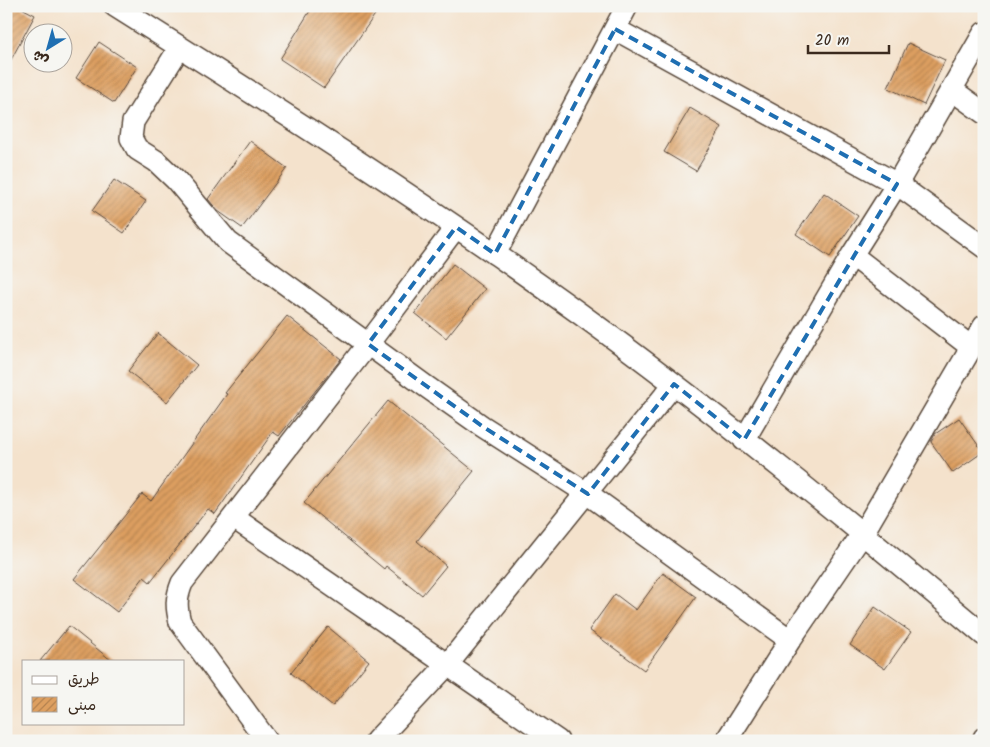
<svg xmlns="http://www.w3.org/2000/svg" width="990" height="747" viewBox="0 0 990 747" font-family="Kalam,'Playpen Sans Arabic',sans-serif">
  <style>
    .building { fill: url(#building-hatch) }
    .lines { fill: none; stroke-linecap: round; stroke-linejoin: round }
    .street-casing { stroke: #574638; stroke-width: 24 }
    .street { stroke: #fff; stroke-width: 21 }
    .marked { fill: none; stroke: #1f6fb2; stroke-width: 4; stroke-dasharray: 10 6; stroke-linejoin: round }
  </style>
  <defs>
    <pattern id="building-hatch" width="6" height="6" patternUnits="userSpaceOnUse" patternTransform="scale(1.25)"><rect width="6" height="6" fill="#dd9f60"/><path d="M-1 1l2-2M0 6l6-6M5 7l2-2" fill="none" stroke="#b4824f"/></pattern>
  </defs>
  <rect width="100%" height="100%" fill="#f6f6f2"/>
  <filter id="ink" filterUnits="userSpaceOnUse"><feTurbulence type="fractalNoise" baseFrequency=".02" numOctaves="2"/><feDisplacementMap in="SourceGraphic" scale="10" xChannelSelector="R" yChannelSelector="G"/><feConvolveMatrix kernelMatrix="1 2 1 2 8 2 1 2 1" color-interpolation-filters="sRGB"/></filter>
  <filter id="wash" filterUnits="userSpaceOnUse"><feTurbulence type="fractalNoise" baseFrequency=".0096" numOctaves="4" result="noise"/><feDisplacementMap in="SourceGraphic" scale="20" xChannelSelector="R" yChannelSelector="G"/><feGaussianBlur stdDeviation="1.12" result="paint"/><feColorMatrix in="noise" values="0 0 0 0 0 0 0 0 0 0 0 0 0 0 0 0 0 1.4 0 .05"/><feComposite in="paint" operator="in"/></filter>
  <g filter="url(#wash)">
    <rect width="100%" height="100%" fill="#f4e2cc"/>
    <g id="blocks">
      <path class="building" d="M6,6H18L35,15L6,69Z
        M313,6H381L324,88L280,59Z
        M99,42L137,67L114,103L76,78Z
        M908,43L945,60L924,105L888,88Z
        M690,108L722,127L696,171L664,152Z
        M250,141L287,168L242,228L218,211L208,199Z
        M114,180L146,201L124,233L92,211Z
        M824,193L858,216L830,257L796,234Z
        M453,264L485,289L446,338L415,313Z
        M287,316L341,359L279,436L273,432L215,514L208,509L150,582L144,577L117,612L74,579L142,494L151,501L227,394L225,393Z
        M158,333L197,365L167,402L128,371Z
        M388,401L474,471L417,541L446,566L422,595L386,566L384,569L304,503Z
        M959,418L983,452L953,473L931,442L935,434Z
        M663,573L696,597L644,670L589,630L615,594L636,610Z
        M875,607L911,632L885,669L850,645Z
        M69,626L112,661H40Z
        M328,627L369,661L333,706L291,673Z"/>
    </g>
  </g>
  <g filter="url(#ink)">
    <use href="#blocks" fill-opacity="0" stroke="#574638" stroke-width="1"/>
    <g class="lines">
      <defs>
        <path id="street" d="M115,6C272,105 428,204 579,313C718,414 852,524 984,635
          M615,29L897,184L984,247
          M180,47L133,122L131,138L137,149L156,161L176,180L228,242L424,385L482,426L588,494L790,640
          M952,90L984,113
          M495,254L627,6
          M852,255L971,347
          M744,440L852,255L897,184L984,33
          M234,518L558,741
          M267,741L180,622C176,607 176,598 182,583L368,344L456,227
          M376,741L448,664L674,384
          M726,741L790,640L863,533L984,326
          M983,741L984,738"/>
      </defs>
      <use href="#street" class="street-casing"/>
      <use href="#street" class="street"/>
    </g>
  </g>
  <path class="marked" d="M615,29L897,184L744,440L674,384L588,494L482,426L368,344L456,227L495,254Z"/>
  <rect width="990" height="747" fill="none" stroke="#f6f6f2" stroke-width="25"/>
  <rect x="22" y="660" width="162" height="65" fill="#f6f6f2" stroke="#aba49d"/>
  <rect x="32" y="676" width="25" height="8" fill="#ffffff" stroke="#aba49d"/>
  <text x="68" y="684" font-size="15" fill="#3b2a1e">طريق</text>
  <rect x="32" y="697" width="25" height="15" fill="url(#building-hatch)" stroke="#aba49d"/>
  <text x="68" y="710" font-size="15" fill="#3b2a1e">مبنى</text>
  <g transform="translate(48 48) rotate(217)"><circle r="24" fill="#f6f6f2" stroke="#aba49d"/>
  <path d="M0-4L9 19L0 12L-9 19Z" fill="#1f6fb2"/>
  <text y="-8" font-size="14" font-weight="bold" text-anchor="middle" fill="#3b2a1e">ش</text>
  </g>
  <path d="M808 45v8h81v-8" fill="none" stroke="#3b2a1e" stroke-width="2.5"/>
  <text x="815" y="45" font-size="15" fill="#3b2a1e" stroke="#f6f6f2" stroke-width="4" paint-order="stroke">20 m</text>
</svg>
